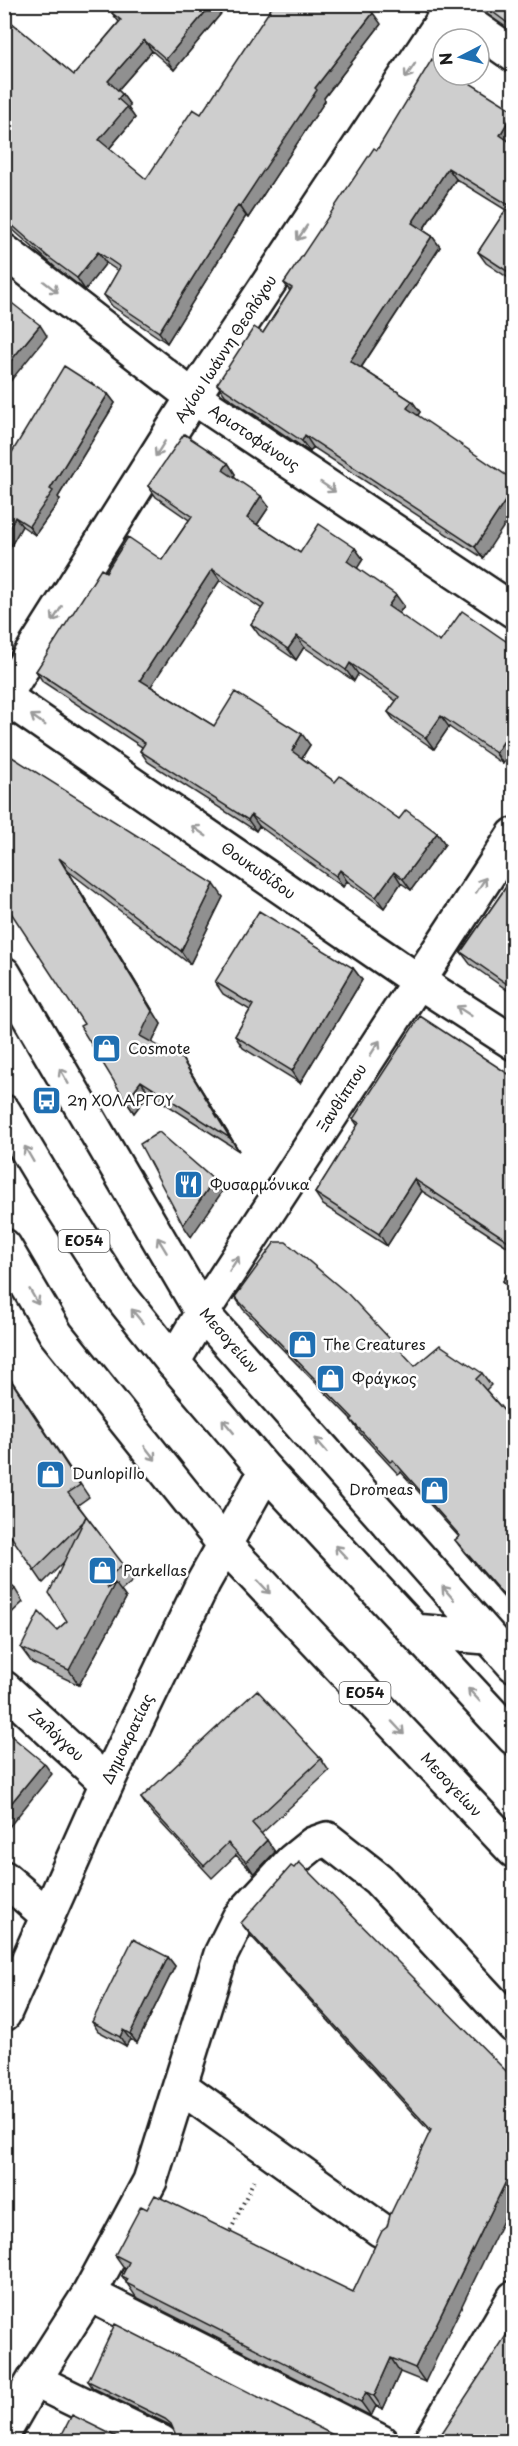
<svg xmlns="http://www.w3.org/2000/svg" width="518" height="2446" viewBox="0 0 518 2446" font-family="'Playpen Sans',sans-serif">
  <style>
    .lines { fill: none; stroke-linecap: round; stroke-linejoin: round }
    .minor-casing { stroke: #1c1c1c; stroke-width: 38 }
    .major-casing { stroke: #1c1c1c; stroke-width: 38 }
    .path { stroke: #1c1c1c; stroke-width: 4; stroke-dasharray: 1.5 4.5; stroke-linecap: butt }
    .minor { stroke: #fff; stroke-width: 33 }
    .major { stroke: #fff; stroke-width: 33 }
    .wall { fill: #b1b1b1; stroke: #1c1c1c; stroke-width: 1.5 }
    .shaded-wall { fill: #909090; stroke: #1c1c1c; stroke-width: 1.5 }
    .building { fill: #cecece; stroke: #1c1c1c; stroke-width: 1.5 }
    .oneway { stroke: #999 }
    .labels { text-anchor: middle; stroke-width: 5; stroke-linejoin: round; paint-order: stroke }
    .shield { fill: #fff; stroke: #606060; stroke-width: 1.5 }
    .shield-label { font-size: 14px; font-weight: bold; fill: #1c1c1c }
    .street-label { font-size: 15px; fill: #1c1c1c; stroke: #fff }
    .poi-label { font-size: 15px; fill: #1c1c1c; stroke: #fff; text-anchor: start }
  </style>
  <rect width="100%" height="100%" fill="#fff"/>
  <filter id="ink" filterUnits="userSpaceOnUse"><feTurbulence type="fractalNoise" baseFrequency=".0167" numOctaves="2"/><feDisplacementMap in="SourceGraphic" scale="12" xChannelSelector="R" yChannelSelector="G"/><feConvolveMatrix kernelMatrix="1 2 1 2 8 2 1 2 1" color-interpolation-filters="sRGB"/></filter>
  <g filter="url(#ink)">
    <g class="lines">
      <defs>
        <path id="minor" d="M441,4L514,55
          M4,251L193,397L514,611
          M4,697L193,397L454,4
          M5,697L418,981L514,1043
          M4,974L202,1313L514,1665
          M173,1362L202,1313L514,835
          M4,1688L107,1783
          M4,1878L48,1916
          M4,2014L107,1783L203,1583L266,1471
          M180,2086L381,2230
          M89,2294L381,2442
          M34,2380L161,2442
          M4,2432L34,2380L89,2294L150,2181L221,1954L239,1918L292,1861L313,1844L327,1839L378,1879L514,2026
          M430,2442L514,2298"/>
        <path id="major" d="M4,1112L43,1177L115,1289L173,1362L266,1471L514,1738
          M4,1246L56,1334L224,1544L514,1851
          M414,1631L486,1637"/>
      </defs>
      <use href="#minor" class="minor-casing"/>
      <use href="#major" class="major-casing"/>
      <path class="path" d="M228,2236L254,2180"/>
      <use href="#minor" class="minor"/>
      <use href="#major" class="major"/>
    </g>
    <path class="wall" d="M117,4H229L174,70L152,51L118,90L122,94L130,105L128,108L135,118L109,149L146,179L201,114L381,24L324,98L325,101L248,218L246,216L167,343L112,306L104,295L118,271L106,263L85,290L55,267L4,222V16L74,75L119,22L112,13L118,6Z
      M476,4H513V32L477,7Z
      M511,142L513,144V281L486,263L478,252L506,210L456,179L423,230L432,236L440,247L361,368L412,401L420,412L418,415L483,558L313,447L310,452L225,395L217,384L263,333L290,291L284,283L377,150Z
      M108,394L115,403L58,497L60,500L35,535L22,526L4,558V457L8,459Z
      M228,463L235,474L234,477L269,507L257,525L300,553L355,548L363,559L357,568L404,606L399,613L503,764L449,727L434,749L396,723L388,712L396,701L358,674L354,681L304,647L296,660L259,635L251,624L262,609L220,580L150,686L214,726L310,745L302,758L335,782L399,819L437,833L445,844L411,890L401,883L384,908L347,881L343,887L259,826L256,831L148,762L140,751L142,747L43,682L36,671L106,572L162,560L189,520L156,497L148,486Z
      M4,752L223,897L190,964L68,871L161,1024L152,1043L182,1059L190,1071L239,1151L149,1093L134,1113L126,1101L84,1024Z
      M513,877V994L470,964L461,952Z
      M353,968L362,980L300,1083L243,1048L235,1036L250,1010L223,994L215,982Z
      M513,1077V1250L422,1191L387,1246L323,1205L315,1193L358,1126L353,1119Z
      M513,1264V1294L511,1293L503,1281Z
      M235,1297L415,1366L482,1373L491,1385L486,1390L513,1421V1608L464,1552L455,1540L459,1537L401,1472L398,1474L359,1432L351,1420H352L243,1309Z
      M4,1369L89,1497L78,1505L134,1580L121,1591L126,1598L79,1685L32,1663L21,1648L57,1630L67,1621L64,1562L43,1583L34,1570Z
      M4,1579L15,1589L23,1602L4,1620Z
      M321,1759L329,1771L261,1834L275,1852L254,1874L236,1855L212,1878L149,1810L141,1798Z
      M241,1923L513,2078L425,2382L400,2372L383,2409L376,2406L371,2416L136,2297L122,2276L125,2269L115,2255L147,2209L353,2292L387,2227L430,2132L251,1936Z
      M168,1957L175,1966L137,2043L130,2039L126,2046L98,2031L92,2022Z
      M88,2381L347,2442L175,2433L173,2428L170,2425L93,2388Z"/>
    <path class="shaded-wall" d="M212,4H229L174,70L166,59Z
      M373,13L381,24L324,98L325,101L248,218L240,206L315,88Z
      M144,40L152,51L116,92L108,81Z
      M122,94L130,105L128,108L135,118L107,151L99,140L118,99Z
      M513,113V138L508,147L500,135Z
      M448,168L456,179L420,234L412,223Z
      M238,205L246,216L167,343L159,332Z
      M432,236L440,247L358,372L350,361Z
      M98,252L106,263L85,290L77,278Z
      M40,325L47,336L4,389V369Z
      M108,394L115,403L58,497L60,500L35,535L29,526L50,489Z
      M412,401L420,412L415,419L407,408Z
      M305,435L313,447L310,452L302,441Z
      M228,463L235,474L231,481L223,470Z
      M513,489V512L483,558L475,547Z
      M261,496L269,507L254,529L247,518Z
      M15,517L22,526L4,558V537Z
      M355,548L363,559L355,572L347,561Z
      M212,569L220,580L148,691L140,680Z
      M396,595L404,606L396,617L388,606Z
      M297,636L304,647L296,660L288,649Z
      M350,663L358,674L354,681L346,670Z
      M441,716L449,727L434,749L426,738Z
      M513,727V749L503,764L496,753Z
      M302,734L310,745L299,762L292,751Z
      M251,815L259,826L256,831L248,820Z
      M437,833L445,844L411,890L403,879Z
      M59,858L68,871L161,1024L149,1049L140,1036Z
      M340,870L347,881L343,887L336,876Z
      M394,872L401,883L384,908L376,897Z
      M214,884L223,897L190,964L181,951Z
      M353,968L362,980L300,1083L292,1071Z
      M182,1059L190,1071L239,1151L230,1138Z
      M141,1081L149,1093L134,1113L126,1101Z
      M414,1179L422,1191L387,1246L379,1234Z
      M214,1180L222,1192L191,1237L183,1225Z
      M105,1581L111,1590L115,1583L126,1598L79,1685L69,1670Z
      M44,1763L52,1774L5,1832L4,1812Z
      M267,1840L275,1852L254,1874L246,1862Z
      M168,1957L175,1966L137,2043L130,2034Z
      M123,2030L130,2039L126,2046L120,2037Z
      M513,2167V2200L425,2382L415,2368Z
      M391,2358L400,2372L383,2409L374,2396Z
      M366,2392L376,2406L371,2416L361,2402Z"/>
    <path class="building" d="M119,4H212L166,59L144,40L108,81L122,94L118,99L127,107L99,140L146,179L193,109L201,114L274,4H362L373,13L315,88L317,90L240,206L238,205L159,332L104,295L120,267L98,252L77,278L47,256L4,218V16L74,75L121,20L112,13Z
      M482,4H513V27Z
      M432,59L443,66V75H457L513,110V113L500,135L513,144V275L478,252L509,205L448,168L412,223L432,236L350,361L412,401L407,408L513,480V489L475,547L305,435L302,441L217,384L254,327L263,333L292,288L284,283L374,148L377,150Z
      M4,297L40,325L4,369Z
      M64,366L108,394L50,489L53,491L29,526L15,517L4,537V457L8,459Z
      M184,434L228,463L223,470L261,496L247,518L300,553L319,524L355,548L347,561L396,595L388,606L440,642L462,611L513,646V727L496,753L441,716L426,738L388,712L399,697L350,663L346,670L297,636L288,649L251,624L264,605L212,569L140,680L214,726L235,692L302,734L292,751L335,782L340,776L399,819L406,810L437,833L403,879L394,872L376,897L340,870L336,876L251,815L248,820L140,751L145,743L36,671L101,569L106,572L128,537L162,560L192,516L148,486Z
      M4,752L214,884L181,951L59,858L152,1011L140,1036L182,1059L230,1138L141,1081L126,1101L80,1026L84,1024L4,902Z
      M513,877V988L461,952Z
      M259,911L353,968L292,1071L235,1036L253,1005L215,982Z
      M420,1016L513,1077V1100L511,1103L513,1104V1244L414,1179L379,1234L315,1193L359,1123L353,1119Z
      M159,1132L214,1180L183,1225L140,1144Z
      M275,1242H286L348,1294L415,1366L440,1345L482,1373L476,1379L513,1421V1606L455,1540L460,1536L393,1460L390,1462L351,1420L353,1418L235,1297Z
      M513,1264V1288L503,1281Z
      M4,1370L80,1485L68,1493L86,1516L84,1521L34,1570L4,1526Z
      M86,1516L123,1564L105,1581L108,1588L115,1583L69,1670L21,1648L39,1612L57,1630L67,1621L49,1593Z
      M4,1579L15,1589L4,1599Z
      M257,1690L321,1759L252,1823L267,1840L246,1862L228,1843L204,1866L141,1798Z
      M4,1730L44,1763L4,1812Z
      M299,1862L513,2078V2167L415,2368L391,2358L374,2396L366,2392L361,2402L126,2283L128,2279L122,2276L129,2262L115,2255L141,2206L147,2209L155,2195L353,2292L382,2231L387,2227L390,2215L431,2130L241,1923L291,1866L294,1868Z
      M133,1939L168,1957L130,2034L123,2030L120,2037L92,2022Z
      M115,2324L347,2442H173L175,2433L171,2424L165,2419L88,2381Z
      M513,2325V2442H436Z
      M72,2415L127,2442H58Z"/>
    <defs><path id="oneway-shaft" d="M-6 0H5M1.5-3L5.5 0L1.5 3" fill="none" stroke-width="1.6" stroke-linecap="round" stroke-linejoin="round" transform="scale(1.5)"/></defs>
    <g class="oneway">
      <use href="#oneway-shaft" transform="translate(410 71) rotate(124)"/>
      <use href="#oneway-shaft" transform="translate(302 233) rotate(124)"/>
      <use href="#oneway-shaft" transform="translate(51 287) rotate(38)"/>
      <use href="#oneway-shaft" transform="translate(160 449) rotate(122)"/>
      <use href="#oneway-shaft" transform="translate(328 487) rotate(34)"/>
      <use href="#oneway-shaft" transform="translate(57 614) rotate(122)"/>
      <use href="#oneway-shaft" transform="translate(38 720) rotate(-145)"/>
      <use href="#oneway-shaft" transform="translate(199 831) rotate(-145)"/>
      <use href="#oneway-shaft" transform="translate(481 885) rotate(-57)"/>
      <use href="#oneway-shaft" transform="translate(464 1011) rotate(-147)"/>
      <use href="#oneway-shaft" transform="translate(375 1048) rotate(-57)"/>
      <use href="#oneway-shaft" transform="translate(64 1076) rotate(-120)"/>
      <use href="#oneway-shaft" transform="translate(29 1154) rotate(-120)"/>
      <use href="#oneway-shaft" transform="translate(162 1245) rotate(-121)"/>
      <use href="#oneway-shaft" transform="translate(234 1264) rotate(-57)"/>
      <use href="#oneway-shaft" transform="translate(34 1297) rotate(60)"/>
      <use href="#oneway-shaft" transform="translate(137 1316) rotate(-129)"/>
      <use href="#oneway-shaft" transform="translate(228 1426) rotate(-130)"/>
      <use href="#oneway-shaft" transform="translate(321 1445) rotate(-131)"/>
      <use href="#oneway-shaft" transform="translate(150 1453) rotate(52)"/>
      <use href="#oneway-shaft" transform="translate(341 1552) rotate(-133)"/>
      <use href="#oneway-shaft" transform="translate(264 1587) rotate(47)"/>
      <use href="#oneway-shaft" transform="translate(448 1593) rotate(-131)"/>
      <use href="#oneway-shaft" transform="translate(474 1695) rotate(-133)"/>
      <use href="#oneway-shaft" transform="translate(398 1728) rotate(47)"/>
    </g>
  </g>
  <defs>
    <symbol id="shop-square" viewBox="-11 -11 22 22"><rect x="-9" y="-9" width="18" height="18" rx="4" fill="#1f6fb2" stroke="#fff"/><path d="M-5-2.5h2.3a2.7 3.5 0 0 1 5.4 0H5L5.5 6h-11ZM-1.5-2.5h3a1.5 2.3 0 0 0-3 0Z" fill="#fff"/></symbol>
    <symbol id="bus-square" viewBox="-11 -11 22 22"><rect x="-9" y="-9" width="18" height="18" rx="4" fill="#1f6fb2" stroke="#fff"/><path d="M-5-6H5V4H4V6H2V4H-2V6H-4V4H-5ZM-3.5-4V0h7V-4ZM-3.5 1.2v1.5H-2V1.2ZM2 1.2v1.5H3.5V1.2Z" fill="#fff"/></symbol>
    <symbol id="restaurant-square" viewBox="-11 -11 22 22"><rect x="-9" y="-9" width="18" height="18" rx="4" fill="#1f6fb2" stroke="#fff"/><path d="M-5-6h1v4h1v-4h1v4h1v-4h1v5L-1.5 .5V6h-2V.5L-5-1ZM5-6V6H3V1.5H1.5Q1.5-4 5-6Z" fill="#fff"/></symbol>
  </defs>
  <g fill-rule="evenodd">
    <use href="#shop-square" x="90" y="1032" width="33" height="33"/>
    <use href="#bus-square" x="30" y="1084" width="33" height="33"/>
    <use href="#restaurant-square" x="172" y="1168" width="33" height="33"/>
    <use href="#shop-square" x="286" y="1328" width="33" height="33"/>
    <use href="#shop-square" x="314" y="1362" width="33" height="33"/>
    <use href="#shop-square" x="34" y="1458" width="33" height="33"/>
    <use href="#shop-square" x="418" y="1474" width="33" height="33"/>
    <use href="#shop-square" x="86" y="1554" width="33" height="33"/>
  </g>
  <g class="labels">
    <g class="shield">
      <rect x="58.5" y="1230" width="51" height="22" rx="4.5"/>
      <rect x="339.5" y="1682" width="51" height="22" rx="4.5"/>
    </g>
    <g class="shield-label">
      <text x="84" y="1246">ΕΟ54</text>
      <text x="365" y="1698">ΕΟ54</text>
    </g>
    <g class="street-label">
      <text transform="translate(226 349) rotate(-57)" y="5">Αγίου Ιωάννη Θεολόγου</text>
      <text transform="translate(254 438) rotate(34)" y="5">Αριστοφάνους</text>
      <text transform="translate(258 871) rotate(35)" y="5">Θουκυδίδου</text>
      <text transform="translate(342 1098) rotate(-57)" y="5">Ξανθίππου</text>
      <text transform="translate(229 1341) rotate(49)" y="5">Μεσογείων</text>
      <text transform="translate(56 1735) rotate(43)" y="5">Ζαλόγγου</text>
      <text transform="translate(128 1739) rotate(-64)" y="5">Δημοκρατίας</text>
      <text transform="translate(451 1785) rotate(47)" y="5">Μεσογείων</text>
    </g>
    <g class="poi-label">
      <text x="128" y="1054">Cosmote</text>
      <text x="67" y="1106">2η ΧΟΛΑΡΓΟΥ</text>
      <text x="210" y="1190">Φυσαρμόνικα</text>
      <text x="323" y="1350">The Creatures</text>
      <text x="352" y="1384">Φράγκος</text>
      <text x="72" y="1479">Dunlopillo</text>
      <text x="413" y="1495" text-anchor="end">Dromeas</text>
      <text x="123" y="1576">Parkellas</text>
    </g>
  </g>
  <rect width="518" height="2446" fill="none" stroke="#fff" stroke-width="24"/>
  <rect x="12" y="12" width="494" height="2422" fill="none" stroke="#1c1c1c" stroke-width="2" filter="url(#ink)"/>
  <g transform="translate(461 57) rotate(263)"><circle r="28" fill="#ffffff" stroke="#a4a4a4" stroke-width="1.5"/>
  <path d="M0-4.5L10 22L0 15L-10 22Z" fill="#1f6fb2"/>
  <text y="-9" font-size="16" font-weight="bold" text-anchor="middle" fill="#1c1c1c">N</text>
  </g>
</svg>
